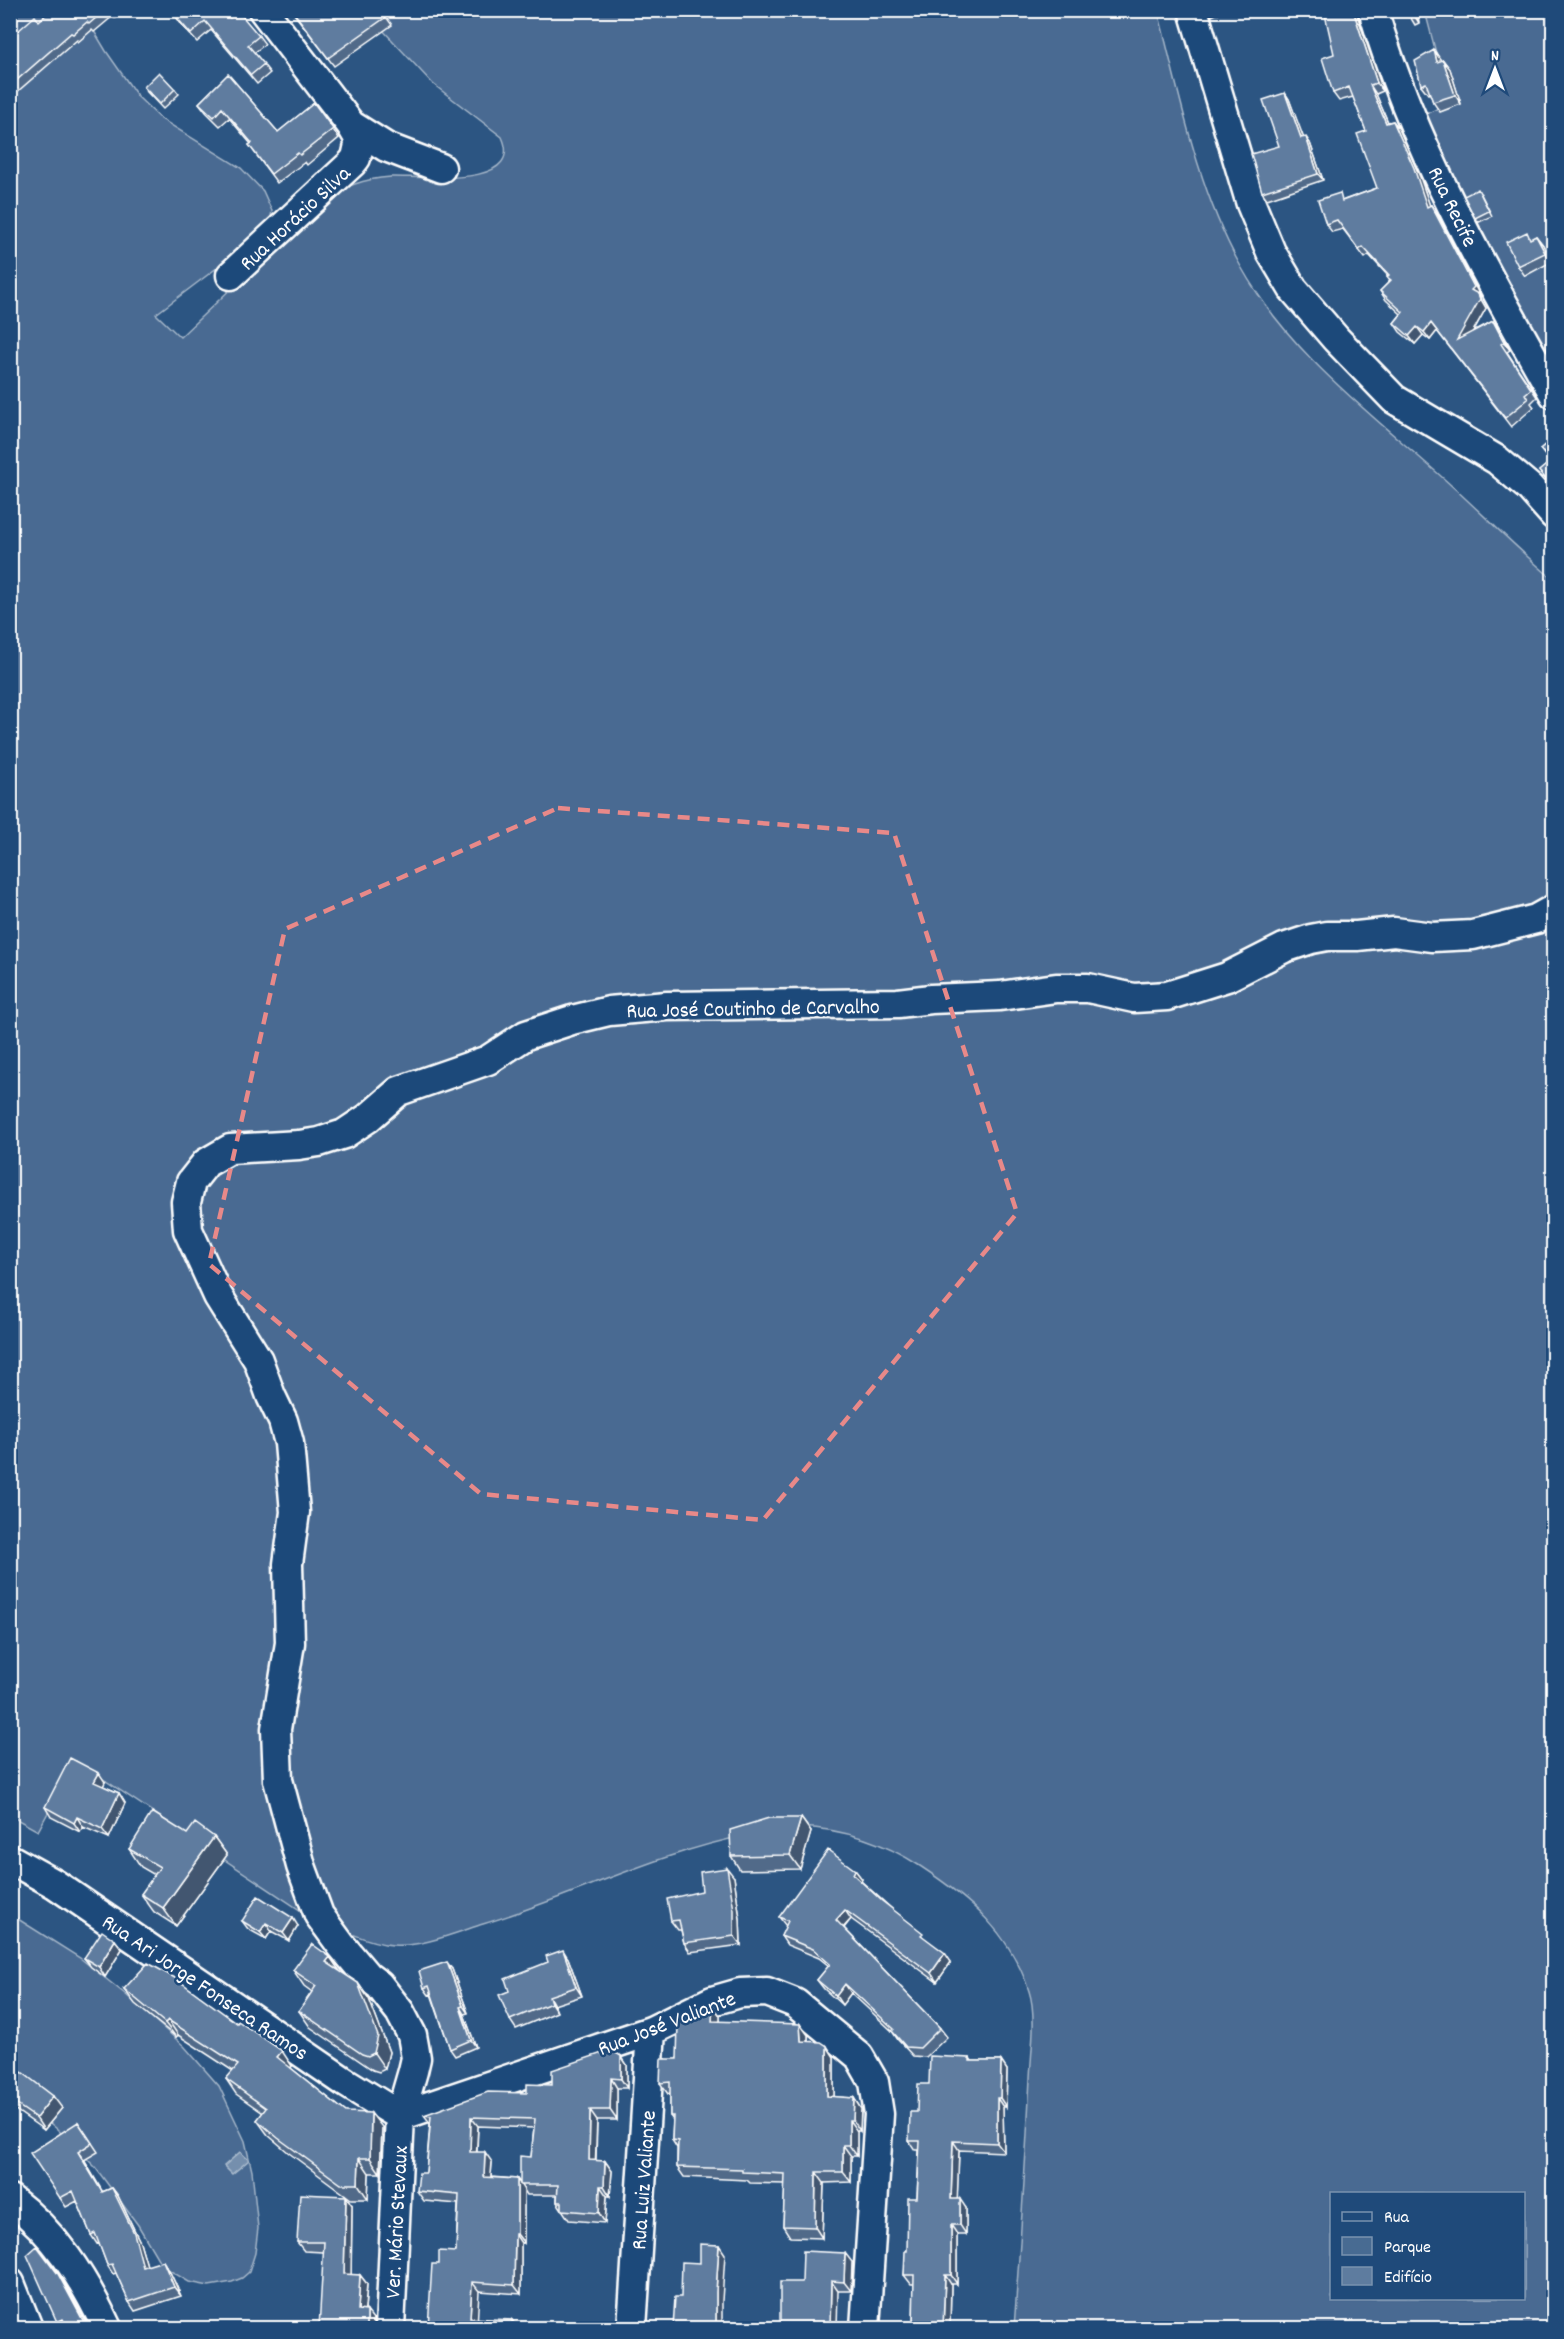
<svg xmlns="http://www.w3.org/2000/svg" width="1564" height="2339" viewBox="0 0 1564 2339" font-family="Dekko,sans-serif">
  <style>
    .green { fill: #486b92; stroke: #a4b5c8; stroke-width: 1.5; fill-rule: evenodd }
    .water { fill: #748fad; stroke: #acbcce; stroke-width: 1.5 }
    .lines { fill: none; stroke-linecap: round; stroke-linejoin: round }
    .minor-casing { stroke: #fff; stroke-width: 33 }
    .minor { stroke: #1f4a7a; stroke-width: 28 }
    .wall { fill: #516b89; stroke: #fff; stroke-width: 1.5; fill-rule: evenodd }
    .shaded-wall { fill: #42576f; stroke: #fff; stroke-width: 1.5 }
    .building { fill: #5e7c9f; stroke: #fff; stroke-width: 1.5 }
    .marked { fill: none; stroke: #e88989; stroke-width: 4.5; stroke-dasharray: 12 8; stroke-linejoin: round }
    .labels { text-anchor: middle; stroke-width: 5; stroke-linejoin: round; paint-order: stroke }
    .street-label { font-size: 22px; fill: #fff; stroke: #1f4a7a }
  </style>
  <rect width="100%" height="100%" fill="#2c5582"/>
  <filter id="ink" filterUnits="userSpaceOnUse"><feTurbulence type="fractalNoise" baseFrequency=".0167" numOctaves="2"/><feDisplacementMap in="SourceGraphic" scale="12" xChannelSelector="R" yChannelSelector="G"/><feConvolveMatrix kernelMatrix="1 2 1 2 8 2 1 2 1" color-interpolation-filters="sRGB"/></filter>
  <g filter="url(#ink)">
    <path class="green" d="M10,11H82L106,51L138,97L161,119L241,168L263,191L272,211L270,222L263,233L156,314L180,337C212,307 244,276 276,246C297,226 327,192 355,184C366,180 378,178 391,177C417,176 526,190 502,137L433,84L365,11H1158C1179,93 1198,191 1240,265C1288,352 1370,413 1443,478C1480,511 1515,547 1553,579V2328H1014C1020,2245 1026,2162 1030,2078C1031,2053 1037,2015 1029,1991C1010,1932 970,1899 920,1866C885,1843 843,1829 800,1827C783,1826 764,1831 748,1835C656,1853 572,1897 483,1924C458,1932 419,1948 393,1945C365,1943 325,1922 300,1910L76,1761L38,1831L11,1816ZM1332,2194H1524V2298H1332Z
      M1425,11H1553V367L1462,199L1426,114L1449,103Z
      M10,1914L80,1958L125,1994L184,2046L219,2086L245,2141L252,2171L258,2228L255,2253L249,2272L242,2278L232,2282L209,2286L189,2282L169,2270L158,2259L138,2225L95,2167L57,2129L11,2090Z"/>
    <path class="water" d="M240,2152L249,2160L232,2174L224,2166Z"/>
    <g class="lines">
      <defs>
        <path id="minor" d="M1193,10L1251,204L1271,252L1293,289L1336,339L1394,399L1497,460L1530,488L1554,515
          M1373,10C1413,146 1484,271 1554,394
          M351,125L386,147L441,168
          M231,275L352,163L356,158L359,145L358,137L351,125L263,10
          M10,1859L55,1884L345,2082L400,2116
          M400,2116L651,2031L712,2001L740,1993L767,1992L795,2003L859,2056L874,2082L879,2114L865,2328
          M10,2199C56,2234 83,2277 107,2328
          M10,2283L28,2328
          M390,2328L400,2116L413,2071L416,2058L414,2046L412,2035L400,2012L379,1985L367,1976L341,1945L319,1915L301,1866L278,1780L276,1729L290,1643L288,1564L295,1512L289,1443L283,1421L271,1396L258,1360L218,1296L188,1230L186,1202L191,1182L206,1163L230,1149L299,1145L319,1142L344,1134L368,1118L399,1091L488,1060L526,1035L572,1020L609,1011L667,1006L898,1003L931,999L1000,996L1056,988H1088L1134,998L1167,996L1227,977L1284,948L1311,939L1327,936H1357L1394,932L1432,937L1473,935L1536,919L1554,909
          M632,2328L651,2031"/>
      </defs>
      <use href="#minor" class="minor-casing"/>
      <use href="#minor" class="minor"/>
    </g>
    <path class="wall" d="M51,10H125L115,18L113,16L94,32L92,30L78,42L77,40L10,98V38L39,21Z
      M291,10H381L392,25L334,66Z
      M1208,10H1225L1212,16Z
      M1406,10H1417L1419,23L1415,25Z
      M1357,15L1383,91L1376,94L1388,122L1393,121L1399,129L1420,177L1430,206L1431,205L1437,214L1480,296H1479L1486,308L1473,332L1493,321L1510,350L1507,352L1537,397L1531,403L1534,407L1511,427L1437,331L1430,340L1423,335L1415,344L1400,332L1394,323L1401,314L1386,300L1380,291L1390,281L1387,277L1388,276L1369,255L1365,258L1343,229L1332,232L1326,224L1344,200L1377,188L1366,131L1353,97L1339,101L1333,93L1334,54Z
      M177,18H230L259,36L265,44L254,53L270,73L257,84L211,30L197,42L183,27Z
      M1434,50L1441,61L1443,60L1450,69L1461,104L1440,112L1433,102L1430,93L1428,94L1421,85Z
      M228,74L278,132L314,103L339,138L307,165L305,162L277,183L249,145L251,144L229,118L220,126L206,112L199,103Z
      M144,87L175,89L179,94L163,109L147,92Z
      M1285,93L1289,99L1303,138L1310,143L1323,180L1267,199L1262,192L1279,146Z
      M1481,194L1492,216L1479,222L1475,218Z
      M1536,236L1543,245L1551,262L1525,276L1518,266L1531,239Z
      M1554,437V490L1539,471L1550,462L1540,449Z
      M105,1782L103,1786L119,1793L125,1803L109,1838L83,1827L80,1832L51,1817L45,1807Z
      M801,1818L811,1832L800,1869L740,1870L731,1856Z
      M187,1834L214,1837L227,1855L176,1926L154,1912L141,1894L155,1875L141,1867L129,1849Z
      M855,1870L862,1879L861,1881L951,1962L937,1982L851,1919L844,1928L940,2028L947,2037L926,2057L913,2056L898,2040L892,2031L851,1993L842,2005L824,1989L817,1980L829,1966L819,1958L787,1945L781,1936L786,1926L779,1917Z
      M734,1877L740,1919L741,1945L690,1952L684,1943L681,1930H678L671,1921L702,1891Z
      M242,1921L298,1926L289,1941L271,1931L266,1939L248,1929Z
      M115,1940L122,1949L105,1977L91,1967L84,1958Z
      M330,1957L340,1972L358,1983L369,1999L389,2052L385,2069L379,2072L373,2070L310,2027L299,2011L312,1992L304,1986L293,1970Z
      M568,1958L582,1996L554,2005L557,2012L516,2029L510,2020L509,1991L548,1962Z
      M452,1969L468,2013L464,2014L476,2047L455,2056L450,2049L431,1994L429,1995L424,1988Z
      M124,1989L292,2066L291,2068L346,2112L382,2127L380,2173H369L368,2199H351L289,2153L268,2135L257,2120L263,2113L236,2094L226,2079L233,2071L178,2035L176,2037L135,2004Z
      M713,2005L720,2016V2022L808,2035V2041L834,2057V2097L854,2098L861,2109L860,2131H857V2156H851V2182L824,2183L822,2238L790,2237L783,2226L785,2184L750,2183L747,2180L684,2177L677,2167V2148L672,2140L673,2120L670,2116V2093L668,2094L660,2083Z
      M621,2056L627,2065V2088H617V2120H597L596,2161H605L612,2171L610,2196H607L605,2223L569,2220L557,2202V2195H527L524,2190V2243H521V2294L479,2291L428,2328L439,2264L456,2252L458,2204L424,2201L417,2191L426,2173L430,2123L424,2115L527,2093L552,2085ZM478,2126L534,2128L531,2157L520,2183L517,2179L491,2177L492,2162L477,2152Z
      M970,2058L972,2061H1001L1007,2070L1006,2107H1003L1004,2152L959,2150L957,2199L966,2208V2234H957V2284H951L950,2328H913L914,2284H911L904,2275L907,2251L917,2198L919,2150H915L909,2141L929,2084Z
      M10,2068L62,2108L44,2130L10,2106Z
      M78,2122L98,2152L84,2160L102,2192L112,2188L118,2196L140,2242L147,2266L169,2270L181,2296L135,2311L129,2302L116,2273L113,2274L107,2265L99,2243L97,2244L91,2235L77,2201L66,2207L60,2198Z
      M352,2205L351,2275H360L367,2284L365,2311L374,2320V2328L323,2252L304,2251L297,2242Z
      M852,2262L851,2291H838L802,2282Z
      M64,2283L89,2328H61L57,2322Z"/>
    <path class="shaded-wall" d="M1353,10H1358L1357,15L1383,91L1377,83Z
      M1413,10H1417L1419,23L1414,15Z
      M1434,50L1440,59L1443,72L1437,62Z
      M1443,60L1450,69L1461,104L1455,95Z
      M1370,85L1376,94L1392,132L1386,123Z
      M1285,93L1289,99L1306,144L1301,138Z
      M1393,121L1399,129L1420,177L1433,215L1427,207Z
      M1306,137L1310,143L1323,180L1318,174Z
      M1431,205L1437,214L1480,296H1479L1486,308L1463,349L1457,340L1471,290Z
      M1536,236L1543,245L1551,262L1545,253Z
      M1493,321L1499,329L1510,350L1504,342Z
      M1431,323L1437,331L1430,340L1424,332Z
      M1417,327L1423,335L1415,344L1409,336Z
      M99,1773L105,1782L101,1791L94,1782Z
      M119,1793L125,1803L109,1838L102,1829Z
      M77,1817L83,1827L80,1832L74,1823Z
      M801,1818L811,1832L800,1869L790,1855Z
      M214,1837L227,1855L176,1926L163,1908Z
      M727,1868L734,1877L740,1919L741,1945L734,1936Z
      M855,1870L862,1879L860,1883L853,1874Z
      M845,1910L851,1919L842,1929L836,1920Z
      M293,1918L298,1926L289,1941L283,1933Z
      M266,1923L271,1931L266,1939L260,1932Z
      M115,1940L122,1949L105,1977L99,1967Z
      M563,1950L568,1958L582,1996L576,1987Z
      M945,1953L951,1962L937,1982L931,1973Z
      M330,1957L341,1973L326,1962Z
      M447,1962L452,1969L468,2013L463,2006Z
      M358,1983L369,1999L389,2052L385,2069L374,2053Z
      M845,1984L851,1993L842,2005L836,1996Z
      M549,1996L554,2005L557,2012L551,2003Z
      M713,2005L720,2016V2032L712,2021Z
      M460,2007L464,2014L476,2047L471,2040Z
      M168,2020L178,2035L176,2037L165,2023Z
      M800,2024L808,2035V2051L801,2041Z
      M827,2046L834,2057V2107L827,2096Z
      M282,2051L292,2066L288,2071L277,2057Z
      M621,2056L627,2065V2088L621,2079Z
      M1001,2061L1007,2070L1006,2107L1000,2098Z
      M611,2078L617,2088V2120L610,2110Z
      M53,2096L62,2108L44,2130L36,2118Z
      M854,2098L861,2109L860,2131L853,2120Z
      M997,2098L1003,2107L1004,2152L997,2143Z
      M590,2110L597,2120L595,2170L589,2160Z
      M371,2113L382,2127L380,2173L370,2158Z
      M471,2117L478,2126L476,2161L470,2152Z
      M849,2120L857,2131V2156L849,2145Z
      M953,2141L959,2150L957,2208L951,2199Z
      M843,2145L851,2156V2182L843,2172Z
      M78,2152L84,2160L108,2201L102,2192Z
      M485,2152L492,2162L490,2187L484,2177Z
      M359,2158L369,2173L368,2199L358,2184Z
      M605,2161L612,2171L610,2196L604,2186Z
      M816,2172L824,2183L822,2238L815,2227Z
      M517,2179L524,2190V2243L517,2234Z
      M600,2186L607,2196L605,2223L599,2213Z
      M112,2188L118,2196L140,2242L150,2276L143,2267Z
      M346,2196L352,2205L351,2284L344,2274Z
      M960,2199L966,2208V2234L960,2225Z
      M951,2225L957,2234V2284L951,2275Z
      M515,2234L521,2243V2294L514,2285Z
      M719,2245L725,2254L722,2301V2328H716V2292Z
      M845,2253L852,2262L851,2291L844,2282Z
      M163,2261L169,2270L181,2296L174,2287Z
      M58,2274L64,2283L89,2328H87Z
      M360,2275L367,2284L364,2319L358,2310Z
      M945,2275L951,2284L950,2328H943Z
      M831,2281L838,2291L837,2328H830Z
      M472,2282L479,2291L477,2327L470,2318Z
      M367,2311L374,2320V2328H367Z
      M512,2320L518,2328H512Z"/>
    <path class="building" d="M51,10H105L89,24L87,22L73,34L71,33L10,86V38L35,16L39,21Z
      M186,10H224L230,18L238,11L259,36L248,45L264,64L251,75L205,21L191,34L177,18Z
      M292,10H381L386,17L328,58Z
      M1324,10H1353L1377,83L1370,85L1386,123L1393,121L1414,168L1427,207L1431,205L1474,287L1471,290L1478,294L1480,299L1457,340L1493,321L1504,342L1501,344L1531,389L1525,394L1528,399L1505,418L1431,323L1424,332L1417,327L1409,336L1394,323L1403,312L1380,291L1391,280L1387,277L1389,275L1363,247L1359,250L1337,220L1326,224L1318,200L1340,193L1342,201L1377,188L1357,134L1366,131L1349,87L1333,93L1322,58L1334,54Z
      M1406,10H1413L1414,15L1409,17Z
      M1434,50L1437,62L1443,60L1455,95L1433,102L1426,83L1421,85L1415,61Z
      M159,72L175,89L160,104L144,87Z
      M228,74L278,132L314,103L333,129L300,155L298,153L271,174L249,145L252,143L222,108L214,117L199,103Z
      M1285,93L1301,138L1306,137L1318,174L1262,192L1251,154L1279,146L1263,100Z
      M1478,189L1489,211L1475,218L1464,196Z
      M1527,232L1530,239L1536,236L1545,253L1518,266L1506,242Z
      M1554,437V488L1539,471L1551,461L1540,449Z
      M70,1758L99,1773L94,1782L119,1793L102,1829L77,1817L74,1823L45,1807Z
      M152,1812L187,1834L195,1823L214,1837L163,1908L141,1894L160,1867L129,1849Z
      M769,1818H801L790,1855L731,1856L730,1830Z
      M828,1850L855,1870L853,1874L882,1901L923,1933L921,1935L945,1953L931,1973L845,1910L836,1920L940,2028L920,2048L906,2047L892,2031L894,2029L845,1984L836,1996L817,1980L830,1964L813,1949L781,1936L788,1921L779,1917Z
      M727,1868L734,1910V1936L684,1943L679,1920L671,1921L667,1899L702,1891L700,1872Z
      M258,1896L293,1918L283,1933L266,1923L260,1932L242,1921Z
      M102,1931L115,1940L99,1967L84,1958Z
      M312,1944L330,1957L326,1962L358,1983L378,2036L374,2053L368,2056L362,2054L299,2011L316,1986L293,1970Z
      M563,1950L576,1987L549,1996L551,2003L510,2020L499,1995L509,1991L505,1979L548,1962L546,1956Z
      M447,1962L463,2006L460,2007L471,2040L450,2049L429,1986L424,1988L419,1971Z
      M148,1963L175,1978L237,2023L238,2021L282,2051L277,2057L346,2112L371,2113L370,2158H359L358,2184H341L278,2138L257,2120L266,2108L226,2079L238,2065L168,2020L165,2023L124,1989Z
      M713,2005L712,2021L800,2024L801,2041L821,2042L827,2046V2096L854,2098L853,2120H849V2145H843V2172H816L815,2227L783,2226L785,2174L742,2172V2169L677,2167L678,2141L672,2140L673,2116H670V2082L660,2083L661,2059H677L678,2022Z
      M611,2050L621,2056V2079L611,2078L610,2110H590L589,2160L605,2161L604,2186H600L599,2213L562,2210V2202H557L558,2185H520V2156L531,2157L535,2119L471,2117L470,2152H485L484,2177L517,2179V2234H515L514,2285L472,2282L470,2318L512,2320V2328H422V2327L428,2328L432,2264H439V2251L456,2252L459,2195L417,2191L419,2173H426L431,2116L424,2115L488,2092L527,2093V2084L552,2085V2070Z
      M930,2056L970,2058V2061H1001L1000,2098H997V2143L953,2141L951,2199H960V2225H951V2275H945L943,2328H913L914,2275H904L905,2251H907L908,2198H917L920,2141H909L910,2112H917L918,2084H929Z
      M10,2068L23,2073L53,2096L36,2118L10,2100Z
      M78,2122L92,2143L78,2152L102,2192L112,2188L134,2233L143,2267L163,2261L174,2287L129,2302L112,2264L107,2265L95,2233L91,2235L73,2191L60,2198L30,2153Z
      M300,2194L346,2196L344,2274L360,2275L358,2310L367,2311V2328H319L324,2242H297Z
      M700,2244L719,2245L716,2292V2328H673L675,2297H681L682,2262L700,2263Z
      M37,2246L58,2274L86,2326L88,2328H67L63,2319L57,2322L27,2255Z
      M803,2251L845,2253L844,2282L831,2281L830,2328H780V2282H802Z
      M205,2324L209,2328H200Z"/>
  </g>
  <path class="marked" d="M558,808L894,833L1017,1213L763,1520L481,1494L209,1264L285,929Z"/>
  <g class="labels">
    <g class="street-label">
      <text transform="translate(1454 206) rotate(64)" y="8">Rua Recife</text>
      <text transform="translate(294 217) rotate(-43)" y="8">Rua Horácio Silva</text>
      <text transform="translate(753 1007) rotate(-1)" y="8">Rua José Coutinho de Carvalho</text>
      <text transform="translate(206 1986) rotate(34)" y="8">Rua Ari Jorge Fonseca Ramos</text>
      <text transform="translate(666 2022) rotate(-21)" y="8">Rua José Valiante</text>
      <text transform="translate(642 2180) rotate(-86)" y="8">Rua Luiz Valiante</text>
      <text transform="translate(395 2222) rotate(-87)" y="8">Ver. Mário Stevaux</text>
    </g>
  </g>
  <rect width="1564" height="2339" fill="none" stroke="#1f4a7a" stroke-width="36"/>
  <rect x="18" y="18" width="1528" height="2303" fill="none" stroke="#fff" stroke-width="2" filter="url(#ink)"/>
  <rect x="1330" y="2192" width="195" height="108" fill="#1f4a7a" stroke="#7992af" stroke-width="1.5"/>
  <rect x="1342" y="2212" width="30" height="9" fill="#1f4a7a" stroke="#7992af" stroke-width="1.5"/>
  <text x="1384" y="2222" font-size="18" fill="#ffffff">Rua</text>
  <rect x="1342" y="2237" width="30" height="18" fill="#486b92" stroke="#7992af" stroke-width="1.5"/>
  <text x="1384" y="2252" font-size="18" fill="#ffffff">Parque</text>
  <rect x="1342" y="2267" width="30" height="18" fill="#5e7c9f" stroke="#7992af" stroke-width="1.5"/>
  <text x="1384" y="2282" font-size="18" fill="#ffffff">Edifício</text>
  <g transform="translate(1495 69)" stroke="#1f4a7a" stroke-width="4.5" paint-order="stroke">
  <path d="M0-4.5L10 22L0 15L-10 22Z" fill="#ffffff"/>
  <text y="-9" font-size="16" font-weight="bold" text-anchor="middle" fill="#ffffff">N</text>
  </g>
</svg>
